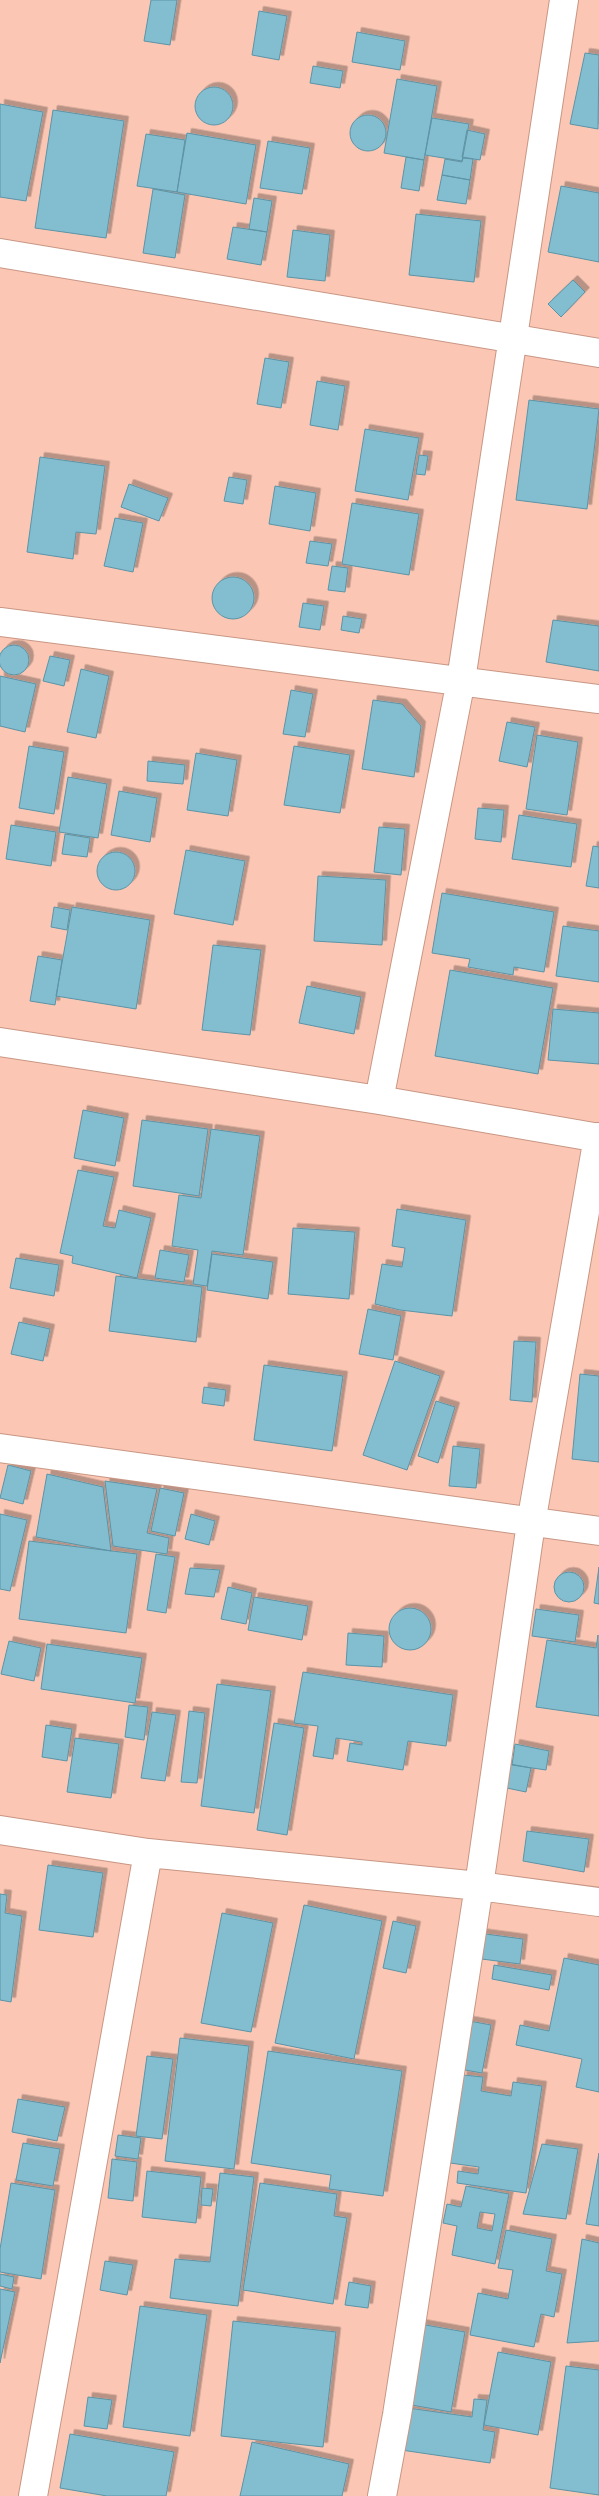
<svg xmlns="http://www.w3.org/2000/svg" width="599" height="2496" viewBox="0 0 599 2496" font-family="'Exo 2',sans-serif">
  <style>
    .building { fill: #83bdd0; stroke: #5b94a6; fill-rule: evenodd; filter: url(#shadow) }
    .lines { fill: none; stroke-linecap: round; stroke-linejoin: round }
    .minor-casing { stroke: #c89684; stroke-width: 30 }
    .minor { stroke: #fff; stroke-width: 28 }
  </style>
  <defs>
    <filter id="shadow"><feDropShadow dx="4.5" dy="-4.5" stdDeviation="0" flood-color="#0004"/></filter>
  </defs>
  <rect width="100%" height="100%" fill="#fbc7b4"/>
  <path class="building" d="M151,0H177L170,45L144,41Z
    M259,11L287,16L279,60L252,55Z
    M357,32L405,41L400,70L352,62Z
    M585,53L599,55L598,129L570,124Z
    M313,66L343,71L340,88L310,83Z
    M397,79L437,86L424,160L384,153Z
    M195 106a19 19 0 1 1 38 0a19 19 0 1 1-38 0Z
    M0,104L43,112L26,201L0,197Z
    M53,110L124,121L106,238L35,228Z
    M350 133a18 18 0 1 1 36 0a18 18 0 1 1-36 0Z
    M432,118L469,124L462,161L425,155Z
    M467,130L485,134L480,160L462,157Z
    M187,133L256,145L246,204L177,192Z
    M146,134L185,140L177,192L137,186Z
    M268,141L310,148L302,194L260,188Z
    M406,157L424,160L419,191L401,188Z
    M463,158L473,159L470,180L442,175L445,159L462,162Z
    M442,175L470,180L466,204L437,200Z
    M561,186L599,193V262L548,252Z
    M153,189L185,195L175,258L143,253Z
    M254,198L272,201L267,232L249,229Z
    M416,214L481,221L474,282L409,275Z
    M233,227L267,232L261,265L227,259Z
    M293,230L330,235L325,281L287,277Z
    M573,280L585,292L561,317L548,304Z
    M265,358L289,362L281,408L257,404Z
    M317,381L345,386L338,430L310,425Z
    M529,400L599,409L587,509L516,500Z
    M365,429L419,438L408,500L355,491Z
    M419,455L428,456L425,475L416,474Z
    M40,457L105,466L96,534L76,532L73,559L27,552Z
    M229,477L247,480L243,504L224,501Z
    M129,484L168,498L159,521L121,507Z
    M275,486L316,493L310,531L269,524Z
    M352,503L419,514L409,575L342,564Z
    M115,518L143,523L133,572L104,566Z
    M310,541L332,544L328,566L306,563Z
    M332,566L348,568L345,592L328,590Z
    M212 598a21 21 0 1 1 42 0a21 21 0 1 1-42 0Z
    M303,603L324,606L320,630L299,627Z
    M343,616L362,619L359,633L341,630Z
    M553,620L599,626V671L546,662Z
    M-1 660a15 15 0 1 1 30 0a15 15 0 1 1-30 0Z
    M50,656L70,660L64,686L43,681Z
    M81,669L109,676L96,738L67,732Z
    M0,676L36,684L25,732L0,726Z
    M291,690L313,694L305,737L283,734Z
    M373,700L402,704L421,726L414,777L362,769Z
    M507,722L535,727L527,767L499,761Z
    M537,735L578,742L567,815L526,809Z
    M29,746L64,752L54,814L19,808Z
    M294,746L350,755L340,813L284,805Z
    M196,753L237,760L228,816L187,810Z
    M148,761L185,765L183,784L147,781Z
    M68,777L107,784L98,838L59,832Z
    M119,791L157,798L150,842L111,835Z
    M478,808L504,810L501,842L475,839Z
    M519,815L577,824L571,867L512,859Z
    M11,825L56,832L51,866L6,859Z
    M379,827L405,829L401,875L374,872Z
    M65,834L90,838L87,857L62,854Z
    M593,846L599,847V888L586,886Z
    M186,850L245,861L233,925L174,914Z
    M97 871a19 19 0 1 1 38 0a19 19 0 1 1-38 0Z
    M318,876L386,880L382,945L314,941Z
    M442,893L554,912L544,972L514,967L513,975L468,967L470,959L432,953Z
    M54,907L70,910L67,930L51,927Z
    M72,907L150,920L136,1009L56,996Z
    M563,926L599,931V982L556,976Z
    M213,945L261,950L250,1035L202,1030Z
    M38,956L62,960L55,1005L30,1001Z
    M450,970L553,988L538,1074L435,1056Z
    M307,986L361,997L354,1034L299,1023Z
    M553,1009L599,1013V1064L548,1060Z
    M83,1110L124,1118L115,1166L74,1158Z
    M142,1120L208,1129L199,1196L133,1186Z
    M211,1129L260,1136L243,1255L212,1251L207,1286L193,1284L198,1250L172,1246L179,1195L201,1198Z
    M78,1170L114,1177L103,1226L115,1228L119,1210L151,1218L137,1278L72,1263L73,1256L60,1253Z
    M397,1209L466,1220L452,1316L400,1310L375,1304L382,1264L402,1267L405,1248L392,1246Z
    M293,1228L355,1232L349,1299L288,1294Z
    M160,1250L189,1255L184,1282L155,1278Z
    M212,1254L273,1262L268,1299L207,1290Z
    M16,1258L59,1265L54,1296L10,1288Z
    M116,1276L202,1287L196,1342L109,1331Z
    M368,1309L401,1316L393,1360L359,1354Z
    M19,1322L50,1329L43,1361L11,1354Z
    M514,1341L536,1342L532,1402L510,1400Z
    M395,1361L440,1376L407,1470L363,1455Z
    M264,1365L343,1376L332,1451L254,1440Z
    M580,1374L599,1376V1462L572,1459Z
    M204,1387L226,1390L224,1406L202,1403Z
    M436,1401L455,1407L438,1463L418,1456Z
    M453,1446L480,1449L476,1488L449,1486Z
    M8,1465L31,1471L23,1504L0,1498Z
    M47,1474L103,1487L111,1551L36,1537Z
    M105,1481L157,1489L147,1533L169,1538L167,1554L113,1546Z
    M160,1488L184,1493L175,1536L151,1531Z
    M0,1514L27,1520L10,1591L0,1589Z
    M191,1514L215,1521L209,1545L185,1539Z
    M29,1541L137,1554L126,1633L19,1619Z
    M156,1554L175,1557L166,1613L147,1610Z
    M599,1567V1604L594,1603Z
    M190,1568L220,1570L214,1597L185,1594Z
    M554 1587a15 15 0 1 1 30 0a15 15 0 1 1-30 0Z
    M228,1587L252,1593L246,1624L221,1619Z
    M254,1597L308,1606L302,1640L248,1630Z
    M389 1629a21 21 0 1 1 42 0a21 21 0 1 1-42 0Z
    M536,1609L579,1615L575,1642L532,1636Z
    M348,1633L384,1636L382,1667L346,1665Z
    M598,1635L599,1716L536,1707L547,1640L596,1648Z
    M9,1641L41,1648L34,1681L1,1674Z
    M47,1644L142,1658L135,1703L41,1689Z
    M303,1672L453,1695L446,1746L408,1741L403,1770L347,1761L350,1743L362,1745V1742L336,1738L333,1759L313,1756L318,1726L294,1723Z
    M217,1684L271,1691L254,1813L201,1806Z
    M129,1705L148,1707L144,1740L125,1737Z
    M189,1711L205,1713L197,1783L181,1782Z
    M152,1712L176,1715L165,1781L141,1778Z
    M274,1723L304,1728L287,1835L257,1830Z
    M46,1725L72,1729L67,1761L42,1757Z
    M75,1738L119,1744L111,1798L67,1792Z
    M515,1744L549,1751L546,1770L512,1765Z
    M505,1763L531,1768L526,1792L502,1787Z
    M527,1831L589,1839L584,1872L523,1861Z
    M48,1865L103,1873L93,1937L39,1930Z
    M0,1894L7,1895L5,1913L22,1916L11,2002L0,2000Z
    M304,1905L382,1921L354,2059L275,2043Z
    M222,1913L273,1923L251,2032L201,2023Z
    M393,1921L416,1926L406,1973L383,1968Z
    M478,1933L523,1939L520,1964L474,1958Z
    M564,1958L599,1965V2092L576,2087L582,2059L516,2045L520,2025L549,2031Z
    M494,1965L552,1975L549,1990L492,1979Z
    M464,2020L491,2025L482,2073L454,2068Z
    M180,2038L249,2046L234,2169L165,2161Z
    M268,2051L402,2071L383,2196L329,2189L331,2175L251,2163Z
    M147,2056L173,2059L162,2139L136,2136Z
    M463,2075L483,2077L481,2091L511,2096L513,2082L542,2086L526,2193L457,2183L458,2171L478,2174L479,2167L450,2163Z
    M18,2099L65,2107L57,2141L12,2132Z
    M118,2135L141,2138L138,2159L115,2156Z
    M23,2143L60,2149L53,2186L16,2180Z
    M542,2144L578,2149L566,2219L523,2214Z
    M599,2153V2226L586,2224Z
    M112,2159L137,2162L133,2201L108,2198Z
    M147,2171L201,2177L196,2223L142,2217Z
    M220,2173L254,2177L238,2306L170,2298L175,2259L210,2262Z
    M11,2183L55,2190L41,2279L0,2272V2249Z
    M260,2183L337,2194L334,2216L347,2218L333,2304L243,2290Z
    M466,2186L509,2194L495,2264L452,2255L457,2226L443,2223L447,2204L461,2207ZM480,2212L495,2214L492,2231L477,2228Z
    M202,2188L213,2189L211,2206L201,2205Z
    M506,2230L552,2239L546,2271L562,2274L554,2317L541,2314L534,2347L470,2335L478,2293L508,2299L513,2270L498,2268Z
    M582,2239L599,2243V2341L567,2343Z
    M105,2261L133,2265L127,2295L100,2290Z
    M0,2274L14,2277L12,2289L0,2286Z
    M349,2282L371,2286L368,2308L345,2305Z
    M0,2289L15,2292L0,2363Z
    M140,2306L207,2315L190,2436L123,2427Z
    M233,2321L336,2332L323,2447L221,2436Z
    M420,2324L465,2332L451,2412L406,2404Z
    M498,2352L551,2362L538,2435L484,2425Z
    M566,2366L599,2370V2495L550,2488Z
    M88,2397L112,2400L107,2429L84,2426Z
    M474,2399L487,2400L483,2430L495,2432L490,2463L401,2450L408,2408L472,2417Z
    M70,2434L174,2452L166,2496H107L60,2488Z
    M252,2442L349,2464L342,2496H240Z"/>
  <g class="lines">
    <defs>
      <path id="minor" d="M0,253L599,353
        M0,622L599,699
        M0,1042L379,1100L599,1138
        M379,1100L461,680L564,0
        M0,1448L599,1531
        M0,1830L148,1853L479,1886L599,1902
        M33,2496L148,1853
        M382,2496L397,2415L479,1886L531,1523L598,1137"/>
    </defs>
    <use href="#minor" class="minor-casing"/>
    <use href="#minor" class="minor"/>
  </g>
</svg>
